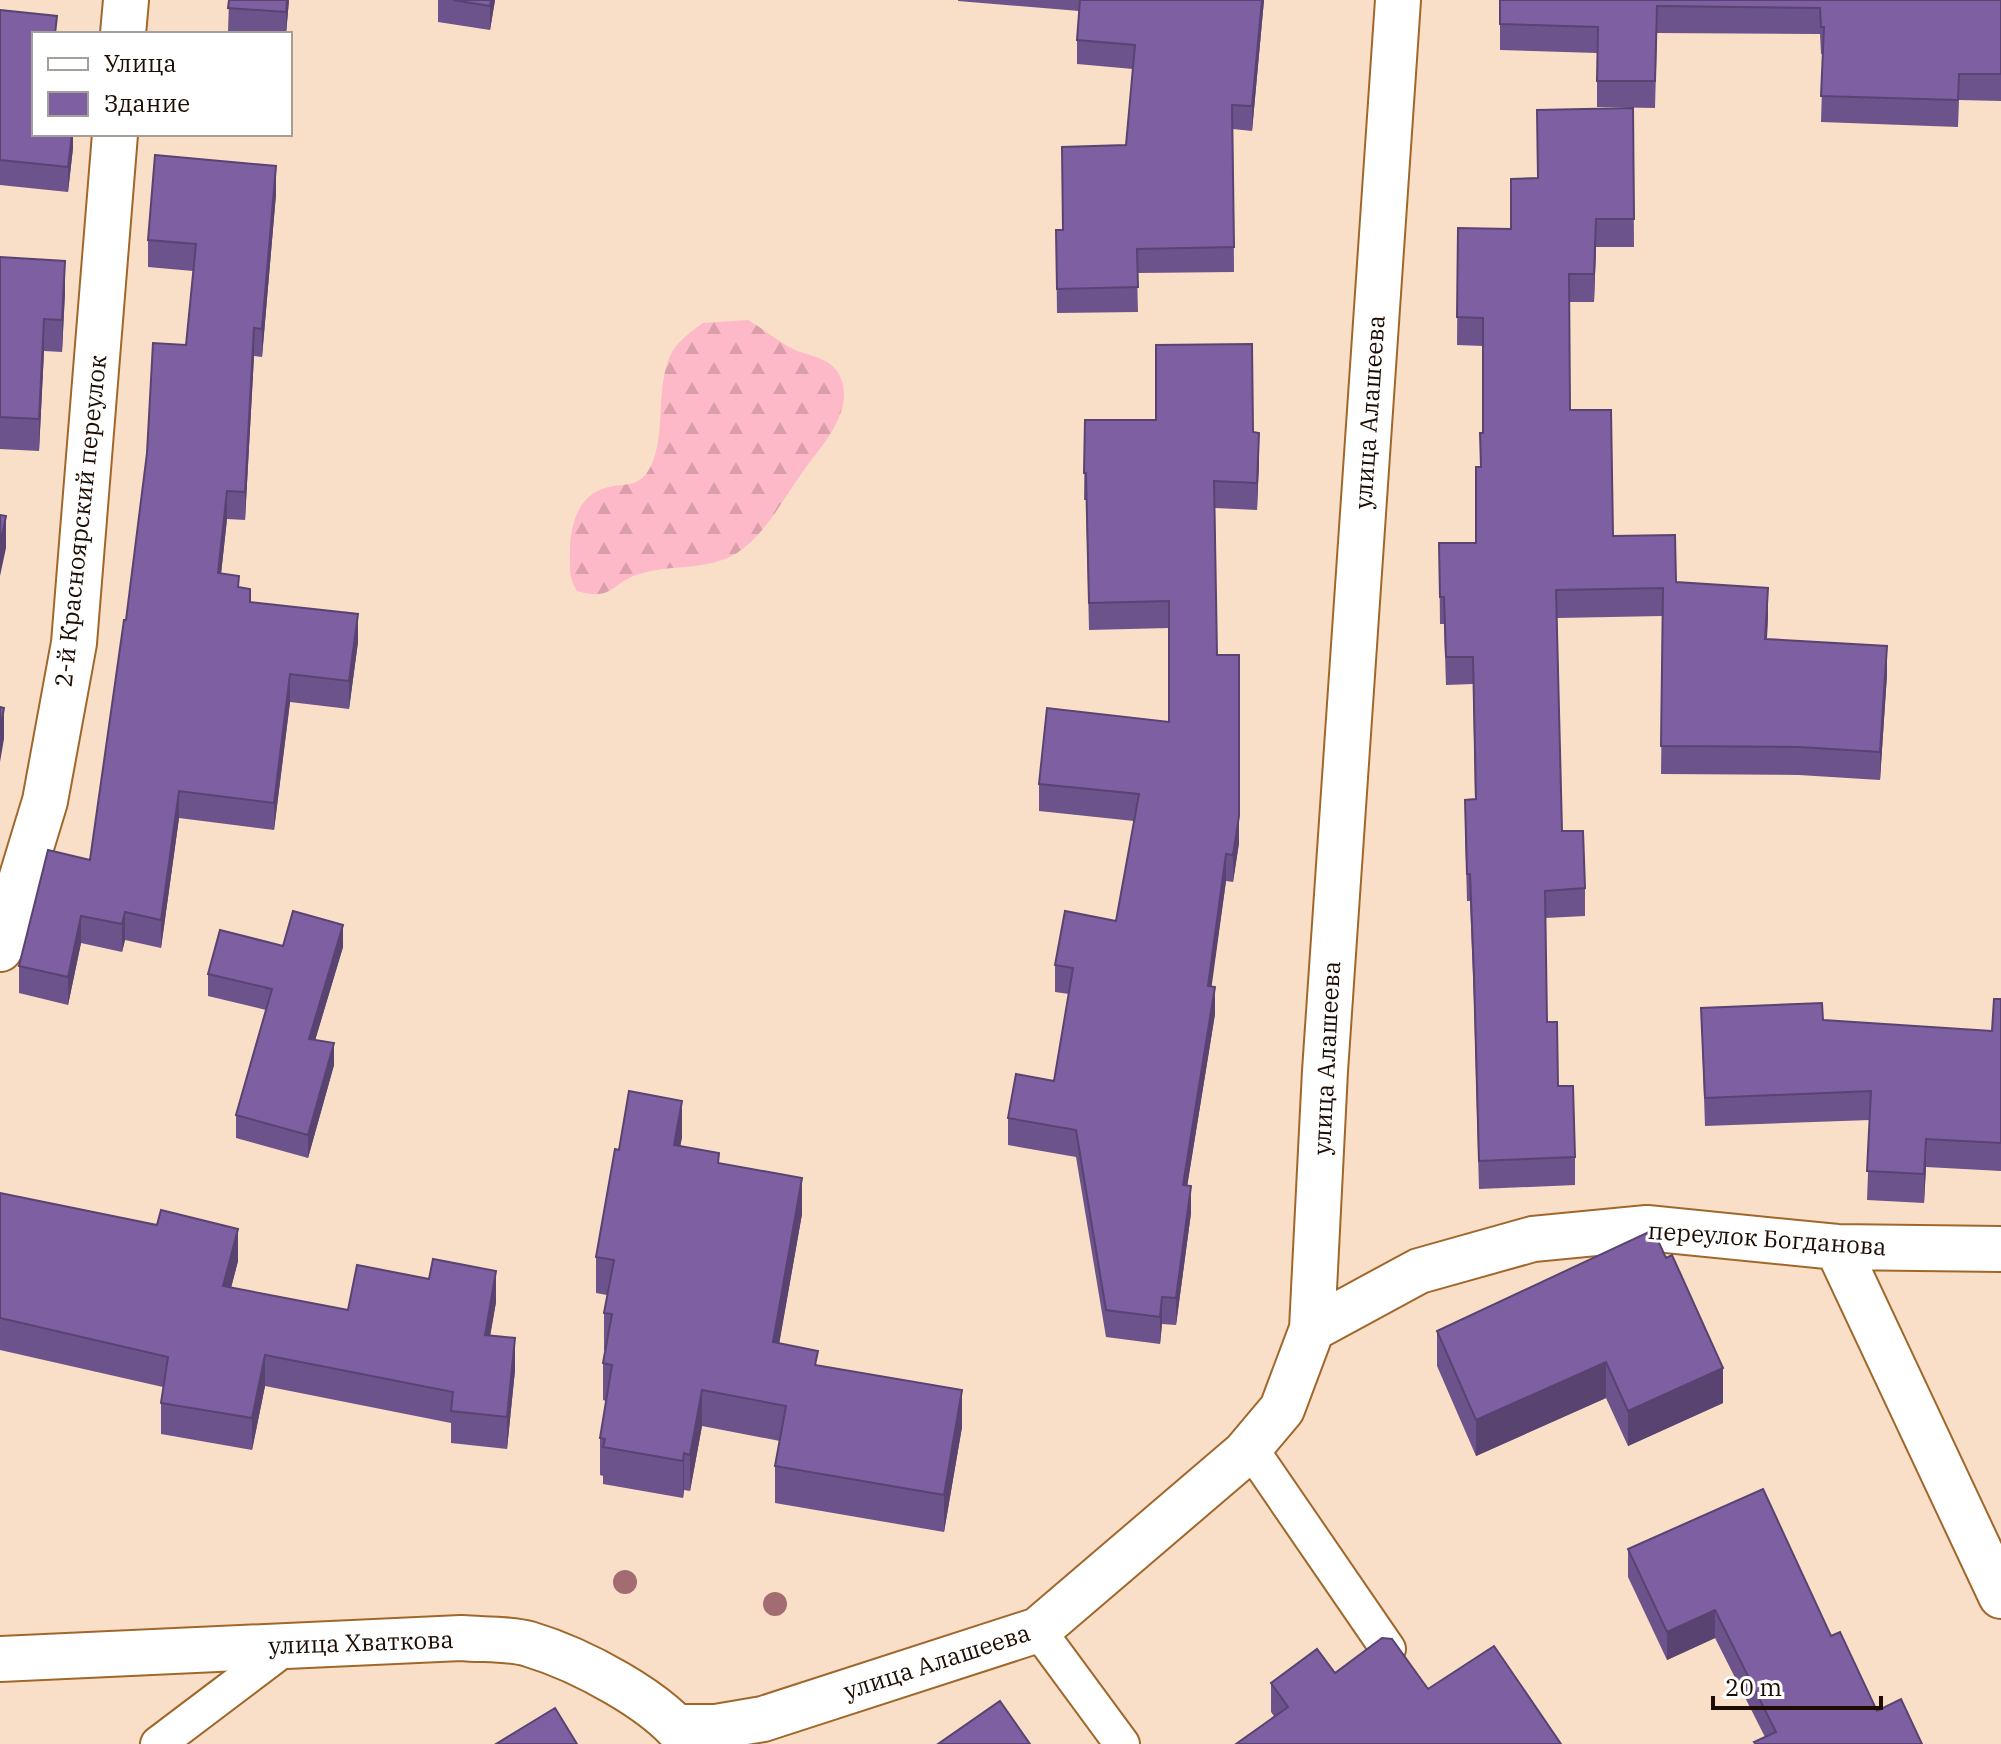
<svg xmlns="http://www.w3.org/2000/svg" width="2001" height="1744" viewBox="0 0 2001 1744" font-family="'IBM Plex Serif',serif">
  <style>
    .forest { fill: url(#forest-firs) }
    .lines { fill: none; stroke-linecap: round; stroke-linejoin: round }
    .service-casing { stroke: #a0672b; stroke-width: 38 }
    .minor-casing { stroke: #a0672b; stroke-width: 48 }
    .secondary-casing { stroke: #a0672b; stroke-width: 48 }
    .service { stroke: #fff; stroke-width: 34 }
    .minor { stroke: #fff; stroke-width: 44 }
    .secondary { stroke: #fff; stroke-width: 44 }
    .tree { fill: #a36c72 }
    .wall { fill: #6c538b }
    .shaded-wall { fill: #584371 }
    .building { fill: #7e60a2; stroke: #584371; stroke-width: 2 }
    .labels { text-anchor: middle; stroke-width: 6; stroke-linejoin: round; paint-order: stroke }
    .street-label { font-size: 24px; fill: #1e0c00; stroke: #fff }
  </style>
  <defs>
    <pattern id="forest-firs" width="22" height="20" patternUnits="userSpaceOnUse" patternTransform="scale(2)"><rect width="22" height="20" fill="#feb9c8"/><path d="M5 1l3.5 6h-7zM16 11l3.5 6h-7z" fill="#d99eaa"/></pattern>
  </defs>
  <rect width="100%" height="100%" fill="#f9dfc8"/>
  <path class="forest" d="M748,320C762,328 775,339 789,347C804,356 825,355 837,371C845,383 846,398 841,412C833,435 816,453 802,473C782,500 766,534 737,553C707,571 675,564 643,573C610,581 616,602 577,591C568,577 570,567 570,550C570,527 578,497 602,489C624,481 641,492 653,461C666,427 655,385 672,352C679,340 692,331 703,323Z"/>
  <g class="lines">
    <defs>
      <path id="service" d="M1250,1448L1388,1649
        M1038,1630L1122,1744
        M158,1744L289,1645"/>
      <path id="minor" d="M123,34L126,0
        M0,949L45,801L74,643L115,134
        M1837,1247L2001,1596
        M1312,1329L1419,1271L1533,1239L1647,1228L1837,1247L2001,1249
        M679,1727H716L763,1719L1038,1630L1245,1453L1282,1409L1312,1329L1325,1071L1398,0"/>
      <path id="secondary" d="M0,1659L461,1638C482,1640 508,1638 529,1644C579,1659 661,1701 690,1744"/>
    </defs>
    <use href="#service" class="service-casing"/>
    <use href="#minor" class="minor-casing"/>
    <use href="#secondary" class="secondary-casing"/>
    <use href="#service" class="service"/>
    <use href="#minor" class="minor"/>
    <use href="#secondary" class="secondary"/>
  </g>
  <g class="tree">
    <circle cx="625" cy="1582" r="12"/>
    <circle cx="775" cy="1604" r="12"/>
  </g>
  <path class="wall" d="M229,0H289L286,34H251L228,32Z
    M438,0H495L490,30L438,22Z
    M958,0H1264L1252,131L1233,129L1234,272L1137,273L1138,312L1057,313L1056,230H1063L1126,145L1133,69L1077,64V40L1079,11L958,1Z
    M1500,0H2001V101L1959,100L1958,127L1821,122L1823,54H1821L1820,34L1657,33L1655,108L1597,107V53L1500,50Z
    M0,10L57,34L34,134H73V148L68,192L0,185Z
    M1633,108L1634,247H1596L1594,302H1569L1570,410L1613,536L1676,582L1768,616L1767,639L1887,674L1880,780L1799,775L1661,774L1663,616L1557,618L1562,831L1585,888V916L1545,918L1547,1022L1558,1086L1575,1157V1185L1479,1189L1474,1003L1470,901H1467L1465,827V800L1475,799L1473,684L1446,685L1444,624H1440L1439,543H1476L1483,433V346L1457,345L1458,228L1511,229L1538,178Z
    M276,194L262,357L254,356L245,520L227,519L221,574L239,587L250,602L358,642L349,709L290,702L274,830L179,818L161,948L125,940L122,952L81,943L68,1005L19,993V966L90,860L126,620L147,453L186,345L193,271L148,267V240Z
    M0,257L65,292L62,352L44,351L39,451L0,449Z
    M1085,420H1156L1253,432L1259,460L1257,510L1215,508L1217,655L1239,843L1233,882L1226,881L1211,986L1215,1014L1187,1186L1191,1213L1176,1325L1162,1324L1160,1344L1106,1337L1076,1157L1008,1145V1118L1054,1081L1069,994L1055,992V965L1116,921L1134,821L1039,811V784L1169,722V628L1089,630L1086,500H1084Z
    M283,946L343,947L315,1040L334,1065L308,1158L236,1138V1115L266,1010L208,996V974Z
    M2001,999V1171L1926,1167L1924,1203L1867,1200L1870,1120L1705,1126L1701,1008L1823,1020L1992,1031Z
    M682,1137L680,1146L719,1163L802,1214L779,1343L818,1366L962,1427L944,1532L775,1503V1466L780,1441L702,1426L690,1491L684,1490L683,1498L603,1484V1476L600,1475V1438L606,1401L603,1400V1363L605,1350H604V1313L607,1295L596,1293V1257L619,1150Z
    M0,1193L238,1261L231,1288L348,1310L496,1302L490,1335L515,1370L507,1449L451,1443V1423L265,1386L252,1450L161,1434V1403L163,1387L0,1350Z
    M1653,1230L1723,1403L1628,1446L1606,1398L1476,1456L1437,1366V1331Z
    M1628,1549L1831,1636L1877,1711L1922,1744H1754V1742L1765,1737L1715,1638L1667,1660L1628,1577Z
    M1335,1673L1428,1689L1274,1716L1271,1712V1683Z"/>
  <path class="shaded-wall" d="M287,0H289L286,34V12Z
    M491,0H495L490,30V6Z
    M1262,0H1264L1252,131V106Z
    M72,134H73V148L68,192V167Z
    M276,166V194L262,357V329Z
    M1596,219V247L1594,302V274Z
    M65,261V292L62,352V320Z
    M44,319V351L39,451V419Z
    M254,328V356L245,520V492Z
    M1259,433V460L1257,510V483Z
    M227,491V519L218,601V573Z
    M6,516V548L0,576V545Z
    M1768,588V616L1765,667V639Z
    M358,614V642L349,709V681Z
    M1887,646V674L1880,780V752Z
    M290,674V702L274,830V803Z
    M4,708V739L0,762V730Z
    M179,791V818L161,948V920Z
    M1239,816V843L1233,882V855Z
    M1226,854V881L1208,1013V986Z
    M125,912V940L122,952V924Z
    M81,916V943L68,1005V977Z
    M343,925V947L309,1061V1039Z
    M1215,987V1014L1183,1212V1185Z
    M334,1043V1065L308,1158V1135Z
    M682,1101V1137L674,1181V1145Z
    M1926,1139V1167L1924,1203V1174Z
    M802,1178V1214L773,1379V1342Z
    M1191,1186V1213L1176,1325V1298Z
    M238,1229V1261L223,1318V1286Z
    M496,1271V1302L485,1366V1335Z
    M1162,1297V1324L1160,1344V1317Z
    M515,1338V1370L507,1449V1417Z
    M265,1355V1386L252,1450V1418Z
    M1606,1362V1398L1476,1456V1420Z
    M1723,1368V1403L1628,1446V1411Z
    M702,1390V1426L690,1491V1455Z
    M962,1390V1427L944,1532V1495Z
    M684,1453V1490L683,1498V1461Z
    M1715,1610V1638L1667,1660V1632Z"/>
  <path class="building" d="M229,0H287L286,12L228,8Z
    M453,0H491L490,6Z
    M1080,0H1262L1252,106L1232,105L1234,247L1137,249L1138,287L1057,289L1056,230H1063L1062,147L1126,145L1135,45L1077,40Z
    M1500,0H2001V74H1959L1958,100L1821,96L1824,27H1821L1820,8L1657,6L1655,81H1597L1598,27L1500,24Z
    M0,10L57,16L55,34H34V134H72L68,167L0,160Z
    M1633,108L1634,219H1596L1594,274H1569L1570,410H1611L1613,536L1675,535L1676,582L1768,588L1765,639L1887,646L1880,752L1799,747L1661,746L1663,588L1556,590L1562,831H1583L1585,888L1545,891L1547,1022H1557L1558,1086H1573L1575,1157L1479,1161L1474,975L1470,874H1467L1465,800L1476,799L1473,657H1446L1444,597H1440L1439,543H1476V467H1481L1480,433H1483V318L1457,317L1458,228L1511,229V179L1538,178L1537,110Z
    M155,155L276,166L262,329L254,328L245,492L227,491L218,573L239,576L238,587L250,589V602L358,614L349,681L290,674L274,803L179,791L161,920L125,912L122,924L81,916L68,977L19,966L48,850L90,860L124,620H126L147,453L153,343L186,345L196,244L148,240Z
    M0,257L65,261L62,320L44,319L39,419L0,417Z
    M1252,344L1253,432L1259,433L1257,483L1214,481L1217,655H1239V816L1233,855L1226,854L1208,986L1215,987L1183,1185L1191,1186L1176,1298L1162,1297L1160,1317L1106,1310L1076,1130L1008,1118L1016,1074L1054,1081L1073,968L1055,965L1065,911L1116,921L1139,794L1039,784L1047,708L1169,722V601L1089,603L1086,473H1084L1085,420H1156V345Z
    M0,515L6,516L0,545Z
    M0,707L4,708L0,730Z
    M293,911L343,925L309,1039L334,1043L308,1135L236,1115L272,989L208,974L220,930L283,946Z
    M1994,999H2001V1143L1926,1139L1924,1174L1867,1171L1871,1091L1705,1098L1701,1008L1822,1003L1823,1020L1992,1031Z
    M629,1091L682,1101L674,1145L719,1153L718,1163L802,1178L773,1342L818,1351L815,1365L962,1390L944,1495L775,1466L786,1406L702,1390L690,1455L684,1453L683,1461L603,1447L605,1439L600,1438L612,1365L603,1363L612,1314L604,1313L614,1260L596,1257L615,1149L619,1150Z
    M0,1193L157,1225L161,1210L238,1229L223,1286L348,1310L357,1265L429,1279L433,1259L496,1271L485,1335L515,1338L507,1417L451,1411L453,1392L265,1355L252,1418L161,1403L168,1357L0,1318Z
    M1653,1230L1666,1258L1672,1255L1723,1368L1628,1411L1606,1362L1476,1420L1437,1331Z
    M1763,1489L1831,1636L1840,1632L1877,1711L1901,1699L1922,1744H1756L1754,1742L1776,1732L1715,1610L1667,1632L1628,1549Z
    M1382,1638L1392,1639L1428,1689L1494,1646L1561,1744H1236L1288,1707L1271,1683L1317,1649L1335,1673Z
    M1000,1701L1030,1744H938Z
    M555,1708L577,1744H496Z"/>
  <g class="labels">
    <g class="street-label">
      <text transform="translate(1370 412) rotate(-86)" y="8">улица Алашеева</text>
      <text transform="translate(81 521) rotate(-84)" y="8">2-й Красноярский переулок</text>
      <text transform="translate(1327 1058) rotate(-87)" y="8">улица Алашеева</text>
      <text transform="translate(1767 1239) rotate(4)" y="8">переулок Богданова</text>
      <text transform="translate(361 1643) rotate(-2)" y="8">улица Хваткова</text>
      <text transform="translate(937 1662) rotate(-18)" y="8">улица Алашеева</text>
    </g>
  </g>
  <rect x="32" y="32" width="260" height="104" fill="#ffffff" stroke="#a59e99" stroke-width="2"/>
  <rect x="48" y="58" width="40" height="12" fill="#ffffff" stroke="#a59e99" stroke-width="2"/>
  <text x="104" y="72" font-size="24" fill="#1e0c00">Улица</text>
  <rect x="48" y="92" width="40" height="24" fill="#7e60a2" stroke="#a59e99" stroke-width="2"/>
  <text x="104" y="112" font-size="24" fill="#1e0c00">Здание</text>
  <path d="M1713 1696v12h168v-12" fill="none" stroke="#1e0c00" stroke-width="4"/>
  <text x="1725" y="1696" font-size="24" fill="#1e0c00" stroke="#ffffff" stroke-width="6" paint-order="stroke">20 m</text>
</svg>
